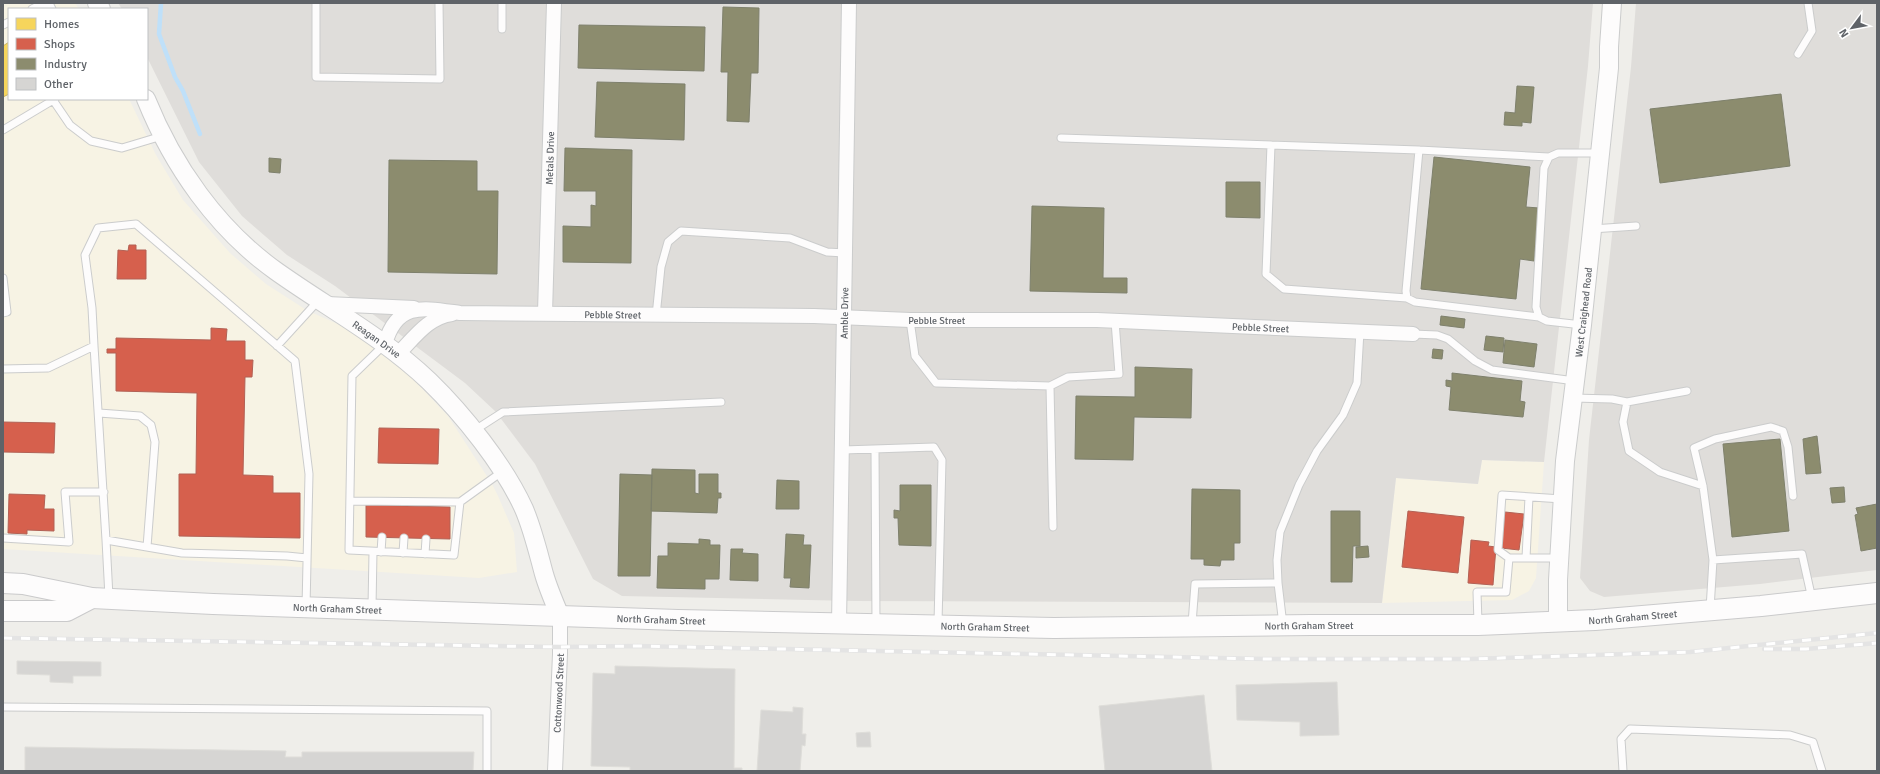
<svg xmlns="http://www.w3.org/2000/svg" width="1880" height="774" viewBox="0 0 1880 774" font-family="Signika,sans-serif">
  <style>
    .commercial { fill: #f7f3e4 }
    .industrial { fill: #dfddda }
    .homes { fill: #f6d55c; stroke: #c9b360 }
    .shops { fill: #d6604d; stroke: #b26155 }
    .industry { fill: #8c8c6e; stroke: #7e806c }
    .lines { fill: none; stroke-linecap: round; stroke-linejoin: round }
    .stream { stroke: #bfe0f9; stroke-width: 4.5 }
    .building { fill: #d6d5d3; stroke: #deddd9 }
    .service-casing { stroke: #cbcccc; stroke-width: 9 }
    .minor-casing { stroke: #cbcccc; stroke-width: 16 }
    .tertiary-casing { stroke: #cbcccc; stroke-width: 20 }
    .secondary-casing { stroke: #cacacb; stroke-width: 22 }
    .service { stroke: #fdfcfc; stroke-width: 7 }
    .minor { stroke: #fdfcfc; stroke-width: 14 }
    .tertiary { stroke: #fdfcfc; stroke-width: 18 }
    .secondary { stroke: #fdfcfc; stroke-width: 20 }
    .rail-casing { stroke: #e4e4e4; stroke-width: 4.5 }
    .rail { stroke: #fff; stroke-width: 3; stroke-dasharray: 9; stroke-linecap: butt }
    .labels { text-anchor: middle; stroke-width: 4; stroke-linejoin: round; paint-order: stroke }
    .street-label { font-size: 10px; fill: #5f6368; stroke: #fff }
  </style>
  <rect width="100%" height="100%" fill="#efeeea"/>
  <path class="commercial" d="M3,3H75L79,9H9V99H129L156,155L183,200L230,253L266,284L308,311L354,331L370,343L411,377L448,416L492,484L498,496L514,533L517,572L479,578L3,549Z
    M1482,460L1544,462L1536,578L1529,591L1512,600L1382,603L1396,478L1478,484Z"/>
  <path class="industrial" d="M118,3H1593L1588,66L1544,462L1482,460L1478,484L1396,478L1382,603L854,601L622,596L593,579L535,464L496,412L465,383L335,286L287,255L242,216L199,162L147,57V9H122Z
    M1636,3H1877V570L1760,584L1604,597L1590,591L1580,578L1589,440L1631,67Z"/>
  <path class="homes" d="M9,42V94L3,97V46Z"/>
  <path class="shops" d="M129,245H136V250H146V279H117L118,250L128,251Z
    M211,328L227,329L226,341H245V360H253L252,377H245L243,475L273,476V493H300V538L179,536V474H196L197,393L116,391V353H107V349H116V338L211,340Z
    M3,422L55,423L54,453L3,452Z
    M379,428L439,429L438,464L378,463Z
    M9,494L45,495L44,509H54V531L27,530V534L8,533Z
    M366,505L450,507V539L366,537Z
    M1408,511L1464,517L1458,573L1402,567Z
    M1505,512L1524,514L1519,550L1501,548Z
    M1471,540L1489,542L1488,546L1496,547L1493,585L1468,583Z"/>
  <path class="industry" d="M723,7L759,8L758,73H751L749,122L727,121L728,72H721Z
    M579,25L705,27L704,71L578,68Z
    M597,82L685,84L684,140L595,137Z
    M1517,86L1534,87L1531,123L1522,122V126L1504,125L1505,112L1515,113Z
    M1781,94L1790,166L1660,183L1650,109Z
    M565,148L632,150L631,263L563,262V226L591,227V205L596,206V191H564Z
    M1434,157L1530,167L1526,207L1539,208L1534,261L1520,259L1516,299L1421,289Z
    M269,158L281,159L280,173L269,172Z
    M389,160L477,161V191H498L497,274L388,272Z
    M1226,182H1260V218L1226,217Z
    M1032,206L1104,208L1103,278H1127V293L1030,291Z
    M1441,316L1465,319L1464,328L1440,325Z
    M1486,336L1504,338L1503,352L1484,350Z
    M1505,340L1537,344L1534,367L1503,363Z
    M1433,349L1443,350L1442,359L1432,358Z
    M1135,367L1192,369L1191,418L1134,417L1133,460L1075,459L1076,396L1135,397Z
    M1452,373L1522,381L1520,401L1525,402L1523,417L1449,410L1451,387L1446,386V380L1452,381Z
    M1817,436L1821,473L1806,474L1803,439Z
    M1780,439L1789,531L1732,537L1723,444Z
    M652,469L695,470V493L699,494V474H718V493H721V498H718L717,513L651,511Z
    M620,474L652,475L650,576H618Z
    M777,480L799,481V509H776Z
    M900,485H931V546L899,545L898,518H894V510L900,511Z
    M1844,487L1845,502L1832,503L1830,488Z
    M1192,489L1240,490V543H1234V560H1221L1220,566L1204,565V559H1191Z
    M1877,504V548L1861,551L1855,515L1858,514L1856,508Z
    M1331,511H1360V546H1353L1352,582H1331Z
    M786,534L804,535L803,545H811L809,588L790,587L791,578H784Z
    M699,539L710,540V545H720L719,579H705V589L657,588L658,556H668V543L699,544Z
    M1368,546L1369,557L1356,558V547Z
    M731,549H743L742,553L758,554V581L730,580Z"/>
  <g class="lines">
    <path class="stream" d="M161,3L159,34L175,77L183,91L200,134"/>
  </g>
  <path class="building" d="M17,661L101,662V676H73V683L50,682V675L17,674Z
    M615,666L735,669L734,768H742V771H630V767L591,766L593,673L615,674Z
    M1337,682L1339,735L1300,736V722L1237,720L1236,685Z
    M1204,695L1212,771H1105L1099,706Z
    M793,707L803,708L802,734H806L805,746L802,745L800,771H757L761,710L793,712Z
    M870,732L871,747H857L856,733Z
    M25,747L286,751L285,757H302V752H474L473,771H25Z"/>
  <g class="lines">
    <defs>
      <path id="service" d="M316,3V77L440,79L439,3
        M502,3V29
        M32,9L40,5H50L52,9
        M3,25L9,22
        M1798,54L1812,31L1808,3
        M53,100L70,125L91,141L122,148L162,136
        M3,130L55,99
        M1061,138L1419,150L1549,157
        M1271,145L1266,274L1284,289L1407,298
        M1419,150L1406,291L1407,298L1415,302L1539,317
        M1592,229L1636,226
        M3,278L7,312L3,313
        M656,316L661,267L668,242L681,231L790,238L827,252L845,253
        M910,320L915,356L936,383L1050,386L1053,527
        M1582,325L1547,321L1539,317L1536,307L1544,168L1549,157L1558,153H1599
        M1413,334L1437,335L1448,339L1475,361L1492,370L1575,381
        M384,345L352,376L349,550L454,555L460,502L503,471
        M94,346L106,540
        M277,346L318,301
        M3,369L48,368L94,346L92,308L85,255L98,228L136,224L295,361L309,474L306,607
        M1050,386L1068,377L1119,374L1115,321
        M1573,398L1612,399L1627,402L1623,422L1629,451L1660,472L1703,486
        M1627,402L1687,391
        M99,413L140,416L151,425L155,442L147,547
        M475,430L503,412L721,402
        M875,449L876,624
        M843,450L934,447L942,460L938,623
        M350,501L460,502
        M3,538L69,542L65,492H104
        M381,552L382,537
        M403,553L404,538
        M425,554L426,539
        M1509,558H1559
        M1526,558L1529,497
        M1713,560L1703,486L1694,448L1715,439L1771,427L1783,431L1788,447L1793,496
        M1278,583L1277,560L1280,532L1299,485L1317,451L1343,415L1357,383L1360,331
        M109,597L106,540L182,553L287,556L307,558
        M372,607L373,552
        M1710,609L1713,560L1802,554L1812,599
        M1478,623L1477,592H1506L1509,558L1498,550L1502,495L1562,499
        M1192,624L1195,584L1278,583L1283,625
        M3,707L487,711V771
        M1623,771L1621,739L1630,729L1790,735L1813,742L1822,771"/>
      <g id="minor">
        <path d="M327,304L414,308"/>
        <path id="s1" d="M545,313L554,3"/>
        <path id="s2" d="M385,344C397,301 424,308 460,313L814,316L910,320H1097L1413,334"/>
        <path d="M398,354C414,338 428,317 452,314"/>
        <path id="s3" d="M839,624L849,3"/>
        <path id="s4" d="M555,771L560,654V616"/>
      </g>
      <g id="tertiary">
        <path d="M97,3L101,9"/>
        <path id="s5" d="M146,99C173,166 217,229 276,271C328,308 383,337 429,381C463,414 504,465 524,509C533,530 538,552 544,574C548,588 554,602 560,616"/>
        <path id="s6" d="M1558,622V580L1565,461L1582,325L1609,68V47L1612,3"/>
      </g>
      <g id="secondary">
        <path id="s7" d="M3,583L23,584L92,598L213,604L678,620L1054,628L1311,625H1478L1595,620L1761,606L1877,593"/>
        <path d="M3,611H67L92,598"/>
      </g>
    </defs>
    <use href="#service" class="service-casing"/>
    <use href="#minor" class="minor-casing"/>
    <use href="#tertiary" class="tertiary-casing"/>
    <use href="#secondary" class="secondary-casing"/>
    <use href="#service" class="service"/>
    <use href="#minor" class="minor"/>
    <use href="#tertiary" class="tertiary"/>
    <use href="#secondary" class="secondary"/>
    <defs>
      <path id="rail" d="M3,638L560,647L636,646L1266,659H1470L1690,652L1877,633
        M1764,649H1806L1877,643"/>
    </defs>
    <use href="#rail" class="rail-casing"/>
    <use href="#rail" class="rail"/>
  </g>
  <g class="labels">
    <g class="street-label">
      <text dy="4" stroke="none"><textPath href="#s1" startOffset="155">Metals Drive</textPath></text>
      <text dy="4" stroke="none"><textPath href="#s6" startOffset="311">West Craighead Road</textPath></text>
      <text dy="4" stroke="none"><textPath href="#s3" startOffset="311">Amble Drive</textPath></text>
      <text dy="4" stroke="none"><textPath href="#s2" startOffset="246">Pebble Street</textPath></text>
      <text dy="4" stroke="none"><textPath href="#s2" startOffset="570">Pebble Street</textPath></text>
      <text dy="4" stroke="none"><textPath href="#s2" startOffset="894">Pebble Street</textPath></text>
      <text dy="4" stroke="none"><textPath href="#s5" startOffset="340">Reagan Drive</textPath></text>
      <text dy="4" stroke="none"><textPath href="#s7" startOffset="336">North Graham Street</textPath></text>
      <text dy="4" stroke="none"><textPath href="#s7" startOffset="1632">North Graham Street</textPath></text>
      <text dy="4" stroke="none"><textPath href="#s7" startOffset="660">North Graham Street</textPath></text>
      <text dy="4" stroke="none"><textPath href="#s7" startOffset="1308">North Graham Street</textPath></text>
      <text dy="4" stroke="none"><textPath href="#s7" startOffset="984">North Graham Street</textPath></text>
      <text dy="4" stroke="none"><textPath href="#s4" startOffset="78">Cottonwood Street</textPath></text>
    </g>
  </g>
  <rect width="1880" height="774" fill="none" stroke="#5f6368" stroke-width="8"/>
  <rect x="8" y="8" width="140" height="92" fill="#ffffff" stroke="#bfc1c3"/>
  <rect x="16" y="18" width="20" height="12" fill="#f6d55c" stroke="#bfc1c3"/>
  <text x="44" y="28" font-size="12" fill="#5f6368">Homes</text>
  <rect x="16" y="38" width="20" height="12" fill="#d6604d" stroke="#bfc1c3"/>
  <text x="44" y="48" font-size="12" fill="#5f6368">Shops</text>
  <rect x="16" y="58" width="20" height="12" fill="#8c8c6e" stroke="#bfc1c3"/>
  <text x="44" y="68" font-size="12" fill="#5f6368">Industry</text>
  <rect x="16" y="78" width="20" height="12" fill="#d6d5d3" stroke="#bfc1c3"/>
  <text x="44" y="88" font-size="12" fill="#5f6368">Other</text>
  <g transform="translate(1852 28) rotate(238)" stroke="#ffffff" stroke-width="3" paint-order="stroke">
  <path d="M0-3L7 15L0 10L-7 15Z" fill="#5f6368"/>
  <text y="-6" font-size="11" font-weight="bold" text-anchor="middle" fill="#5f6368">N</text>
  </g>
</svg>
